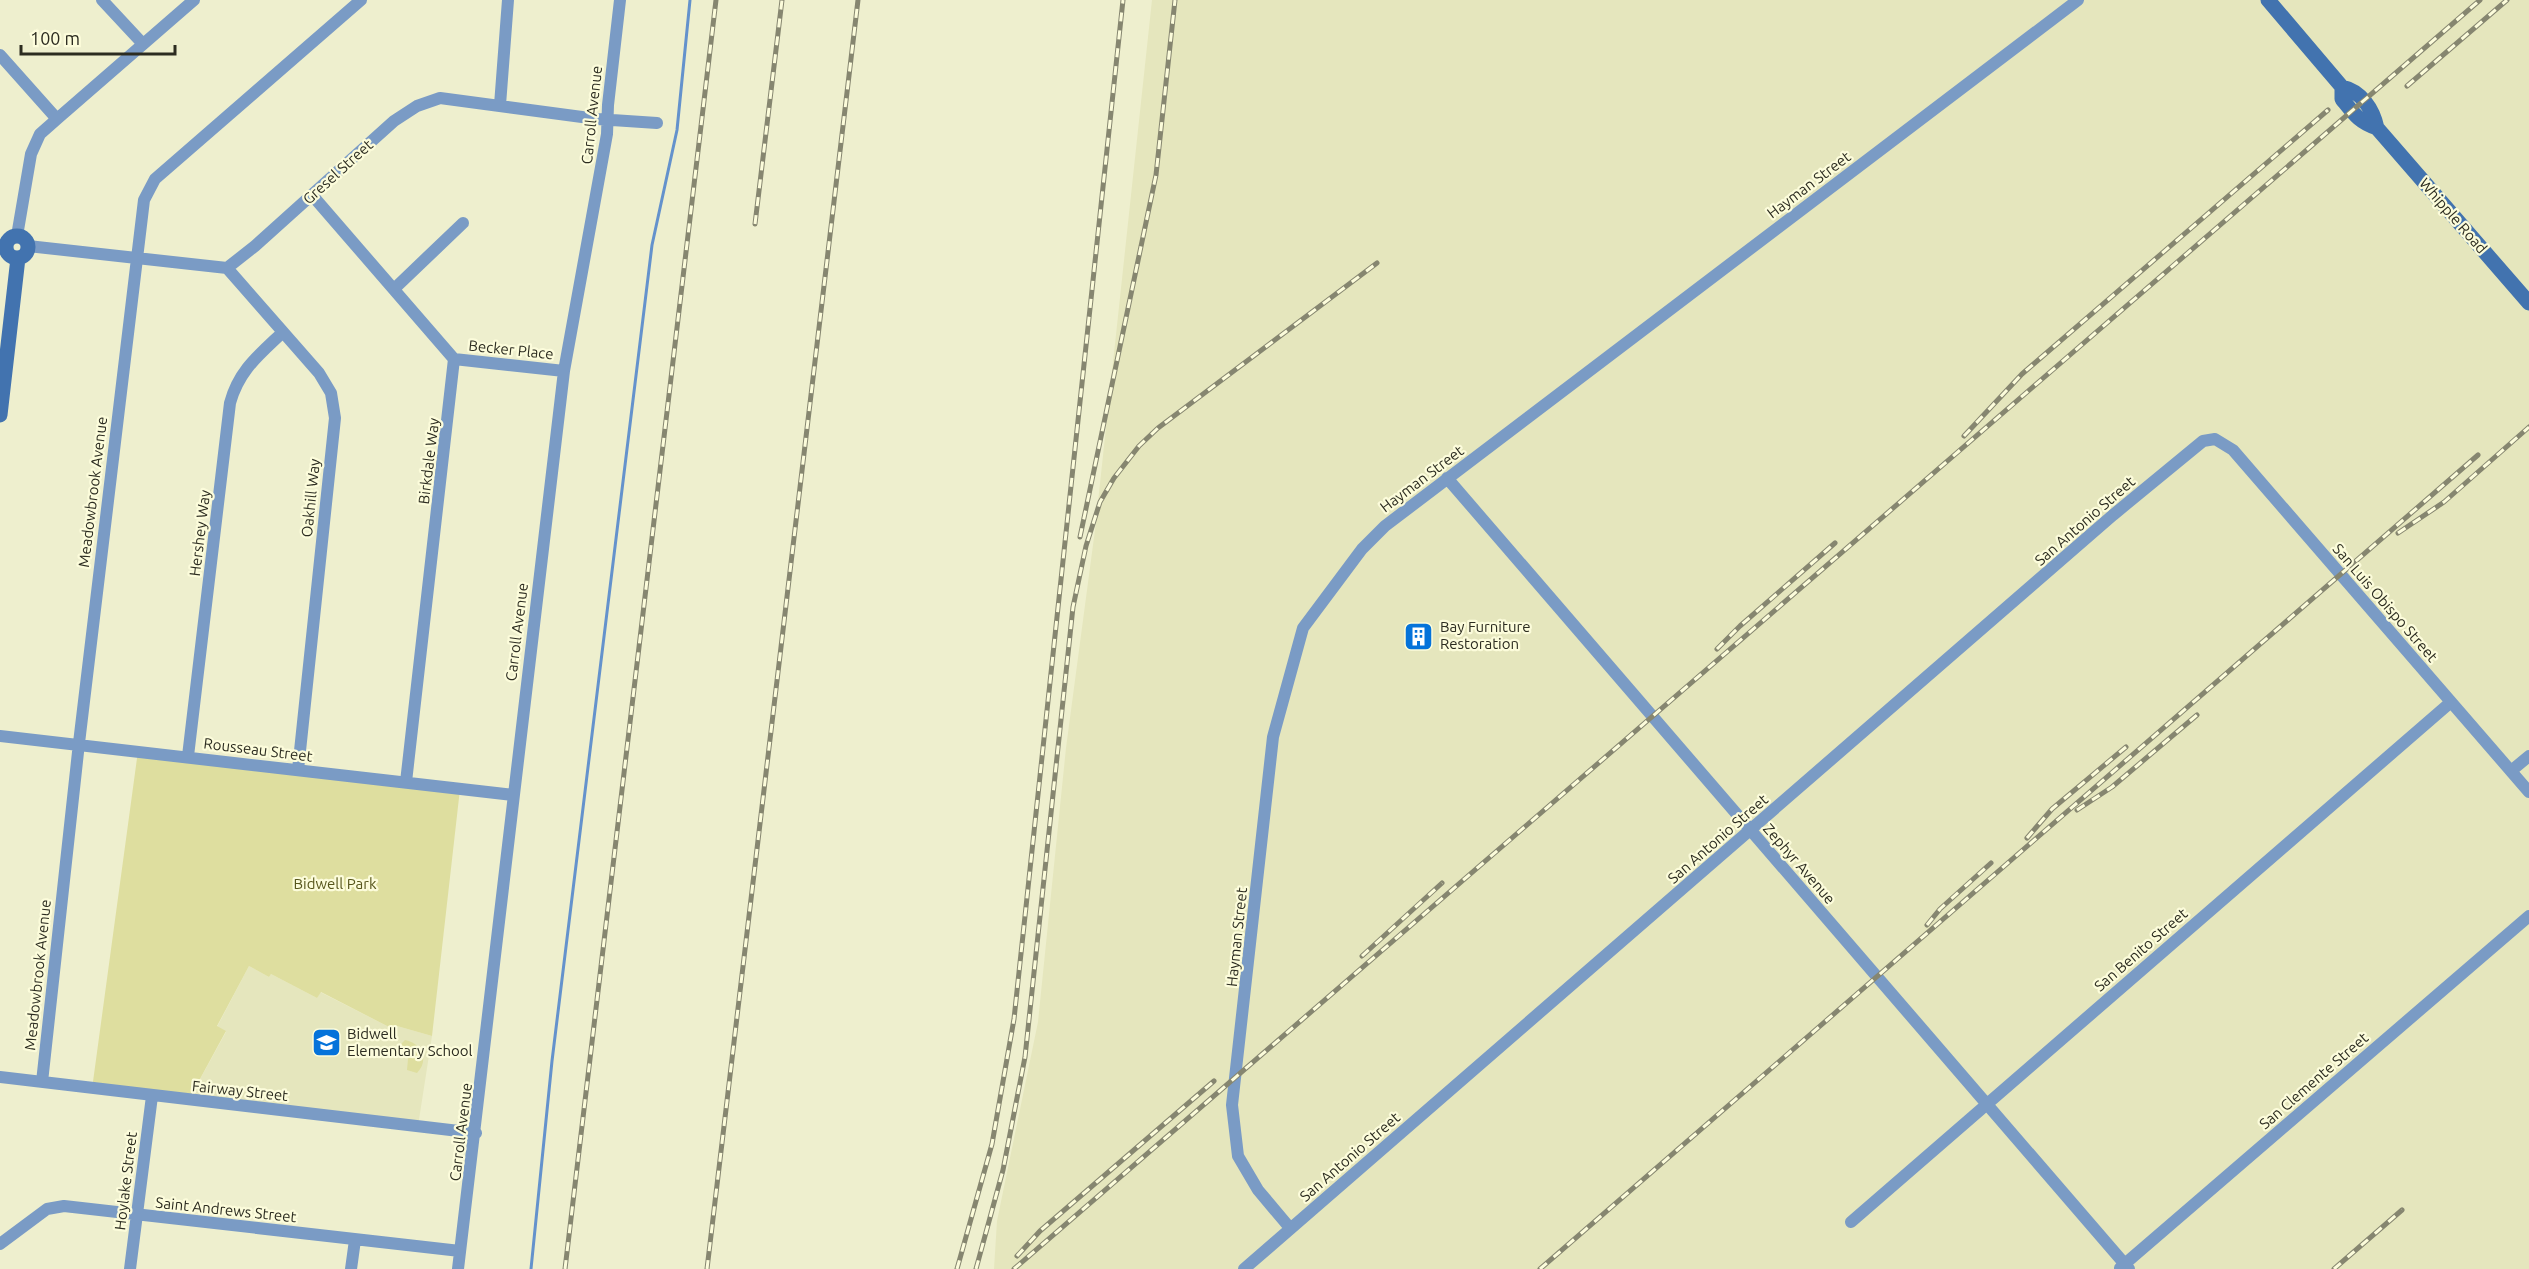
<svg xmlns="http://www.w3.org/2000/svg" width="2529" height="1269" viewBox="0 0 2529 1269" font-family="Ubuntu,sans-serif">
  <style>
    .built { fill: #e5e6bd }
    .green { fill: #dede9f }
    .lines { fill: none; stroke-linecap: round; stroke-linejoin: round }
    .stream { stroke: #6492cc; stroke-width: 3 }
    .street { stroke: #7a9bc5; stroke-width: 12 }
    .secondary { stroke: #4273af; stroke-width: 15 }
    .rail-casing { stroke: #868670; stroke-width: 5 }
    .rail { stroke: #fcfcdb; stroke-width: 3; stroke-dasharray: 9; stroke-linecap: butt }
    .labels { text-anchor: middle; stroke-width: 4.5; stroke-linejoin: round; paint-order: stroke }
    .street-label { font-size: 15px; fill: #2c2c20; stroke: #fcfcdb }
    .poi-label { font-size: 15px; fill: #2c2c20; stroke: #fcfcdb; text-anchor: start }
    .park-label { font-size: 15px; fill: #57561c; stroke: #fcfcdb }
  </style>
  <rect width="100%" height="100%" fill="#eeefce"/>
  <path class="built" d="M1152,0H2529V1269H994L997,1221L1038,1022L1066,748L1095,530Z
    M249,966L269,977L271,974L317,998L320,992L389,1027L397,1026L432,1036L418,1126L188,1101L226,1032L217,1027Z"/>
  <path class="green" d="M138,751L460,789L432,1036L397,1026L389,1027L321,992L317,998L271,974L269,977L249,966L217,1026L226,1031L188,1101L92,1089Z
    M405,1040C421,1043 430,1060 417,1073L407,1070L408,1059L400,1045Z"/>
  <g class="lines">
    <path class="stream" d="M531,1269L552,1061L652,245L677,130L690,0"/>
    <path class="street" d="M102,0L143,44
      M0,55L57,119L40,134L31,154L17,236
      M500,105L508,0
      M57,119L194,0
      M312,195L454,359L406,782
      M28,246L227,268L255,246L394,121L417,106L440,98L597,119L657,123
      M227,268L319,373L331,393L335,418L298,770
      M394,289L463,223
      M454,359L564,371
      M1447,478L2129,1269
      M0,736L513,795
      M188,756L230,403C239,370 259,355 283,332
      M2511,771L2529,756
      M0,1077L476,1133
      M42,1082L79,743L144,200L155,179L361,0
      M1851,1222L2451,702
      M1290,1228L1258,1190L1238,1156L1232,1105L1273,737L1303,628L1362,549L1385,526L2078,0
      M0,1244L47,1209L64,1206L460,1251
      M2120,1268L2529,916
      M130,1269L152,1096
      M351,1269L355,1240
      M458,1269L564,371L607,134L608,105L620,0
      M1244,1269L2113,515L2203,441L2215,439L2233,450L2529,792"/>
    <path class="secondary" d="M2268,0L2342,87C2361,91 2373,109 2377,128L2529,303
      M2342,87V99C2354,114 2359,122 2377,128
      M6 247a11 11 0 1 1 22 0a11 11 0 1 1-22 0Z
      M0,415L18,258"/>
    <defs>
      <path id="rail" d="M2407,86L2507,0
        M755,224L782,0
        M1964,436L2022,374L2328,110
        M2398,533L2444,502L2529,427
        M1080,537L1156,175L1175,0
        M1717,649L1740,626L1835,543
        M2077,810L2112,787L2197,715
        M2027,838L2052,809L2126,747
        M1927,925L1940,909L1991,863
        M1362,956L1442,883
        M1017,1256L1040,1231L1214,1081
        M565,1269L716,0
        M707,1269L858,0
        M957,1269L992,1144L1014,1019L1123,0
        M976,1269L1003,1170L1025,1057L1073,607L1086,546L1100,502L1114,478L1139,446L1158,428L1377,263
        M1014,1269L2480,0
        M1540,1269L2478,455
        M2334,1269L2402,1210"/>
    </defs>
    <use href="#rail" class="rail-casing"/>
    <use href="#rail" class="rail"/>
  </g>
  <defs>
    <symbol id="building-square" viewBox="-11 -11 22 22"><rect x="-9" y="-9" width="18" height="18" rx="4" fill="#0573da" stroke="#fcfcdb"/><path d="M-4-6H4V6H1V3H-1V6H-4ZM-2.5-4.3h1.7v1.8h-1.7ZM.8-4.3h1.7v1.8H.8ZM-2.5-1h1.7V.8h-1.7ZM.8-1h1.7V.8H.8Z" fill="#fff"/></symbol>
    <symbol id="school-square" viewBox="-11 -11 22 22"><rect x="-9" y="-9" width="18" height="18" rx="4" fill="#0573da" stroke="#fcfcdb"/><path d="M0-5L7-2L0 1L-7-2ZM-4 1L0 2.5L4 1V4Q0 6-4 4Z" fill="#fff"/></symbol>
  </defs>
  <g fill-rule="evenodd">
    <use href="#building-square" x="1402" y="620" width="33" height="33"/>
    <use href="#school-square" x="310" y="1026" width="33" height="33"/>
  </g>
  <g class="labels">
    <g class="street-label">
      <text transform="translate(592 115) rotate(-84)" y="5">Carroll Avenue</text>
      <text transform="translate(338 172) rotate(-42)" y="5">Gresel Street</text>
      <text transform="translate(1809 185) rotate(-37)" y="5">Hayman Street</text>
      <text transform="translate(2453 216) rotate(49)" y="5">Whipple Road</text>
      <text transform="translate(511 350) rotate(6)" y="5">Becker Place</text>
      <text transform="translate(429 461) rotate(-83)" y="5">Birkdale Way</text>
      <text transform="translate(1422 479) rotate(-37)" y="5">Hayman Street</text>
      <text transform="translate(93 492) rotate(-83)" y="5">Meadowbrook Avenue</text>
      <text transform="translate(311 498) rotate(-84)" y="5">Oakhill Way</text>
      <text transform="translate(2085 521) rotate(-41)" y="5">San Antonio Street</text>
      <text transform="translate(200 533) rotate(-83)" y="5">Hershey Way</text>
      <text transform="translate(2385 603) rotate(49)" y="5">San Luis Obispo Street</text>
      <text transform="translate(517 632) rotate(-83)" y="5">Carroll Avenue</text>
      <text transform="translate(258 750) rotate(7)" y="5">Rousseau Street</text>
      <text transform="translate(1718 839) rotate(-41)" y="5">San Antonio Street</text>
      <text transform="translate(1799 864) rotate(49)" y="5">Zephyr Avenue</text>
      <text transform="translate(1237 937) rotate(-84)" y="5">Hayman Street</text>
      <text transform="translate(2141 950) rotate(-41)" y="5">San Benito Street</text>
      <text transform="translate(38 975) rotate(-84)" y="5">Meadowbrook Avenue</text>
      <text transform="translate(2314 1081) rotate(-41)" y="5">San Clemente Street</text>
      <text transform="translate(240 1091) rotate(6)" y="5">Fairway Street</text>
      <text transform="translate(461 1132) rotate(-83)" y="5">Carroll Avenue</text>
      <text transform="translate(1350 1157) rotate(-41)" y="5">San Antonio Street</text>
      <text transform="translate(126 1181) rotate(-83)" y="5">Hoylake Street</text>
      <text transform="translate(226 1210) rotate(6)" y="5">Saint Andrews Street</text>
    </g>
    <g class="poi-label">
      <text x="1440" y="632">Bay Furniture<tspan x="1440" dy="17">Restoration</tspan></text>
      <text x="347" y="1039">Bidwell<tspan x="347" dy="17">Elementary School</tspan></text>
    </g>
    <g class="park-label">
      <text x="335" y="889">Bidwell Park</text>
    </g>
  </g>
  <path d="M21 45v9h154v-9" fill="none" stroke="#2c2c20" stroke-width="3"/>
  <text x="30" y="45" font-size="18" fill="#2c2c20" stroke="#fcfcdb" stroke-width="4.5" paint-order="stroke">100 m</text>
</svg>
